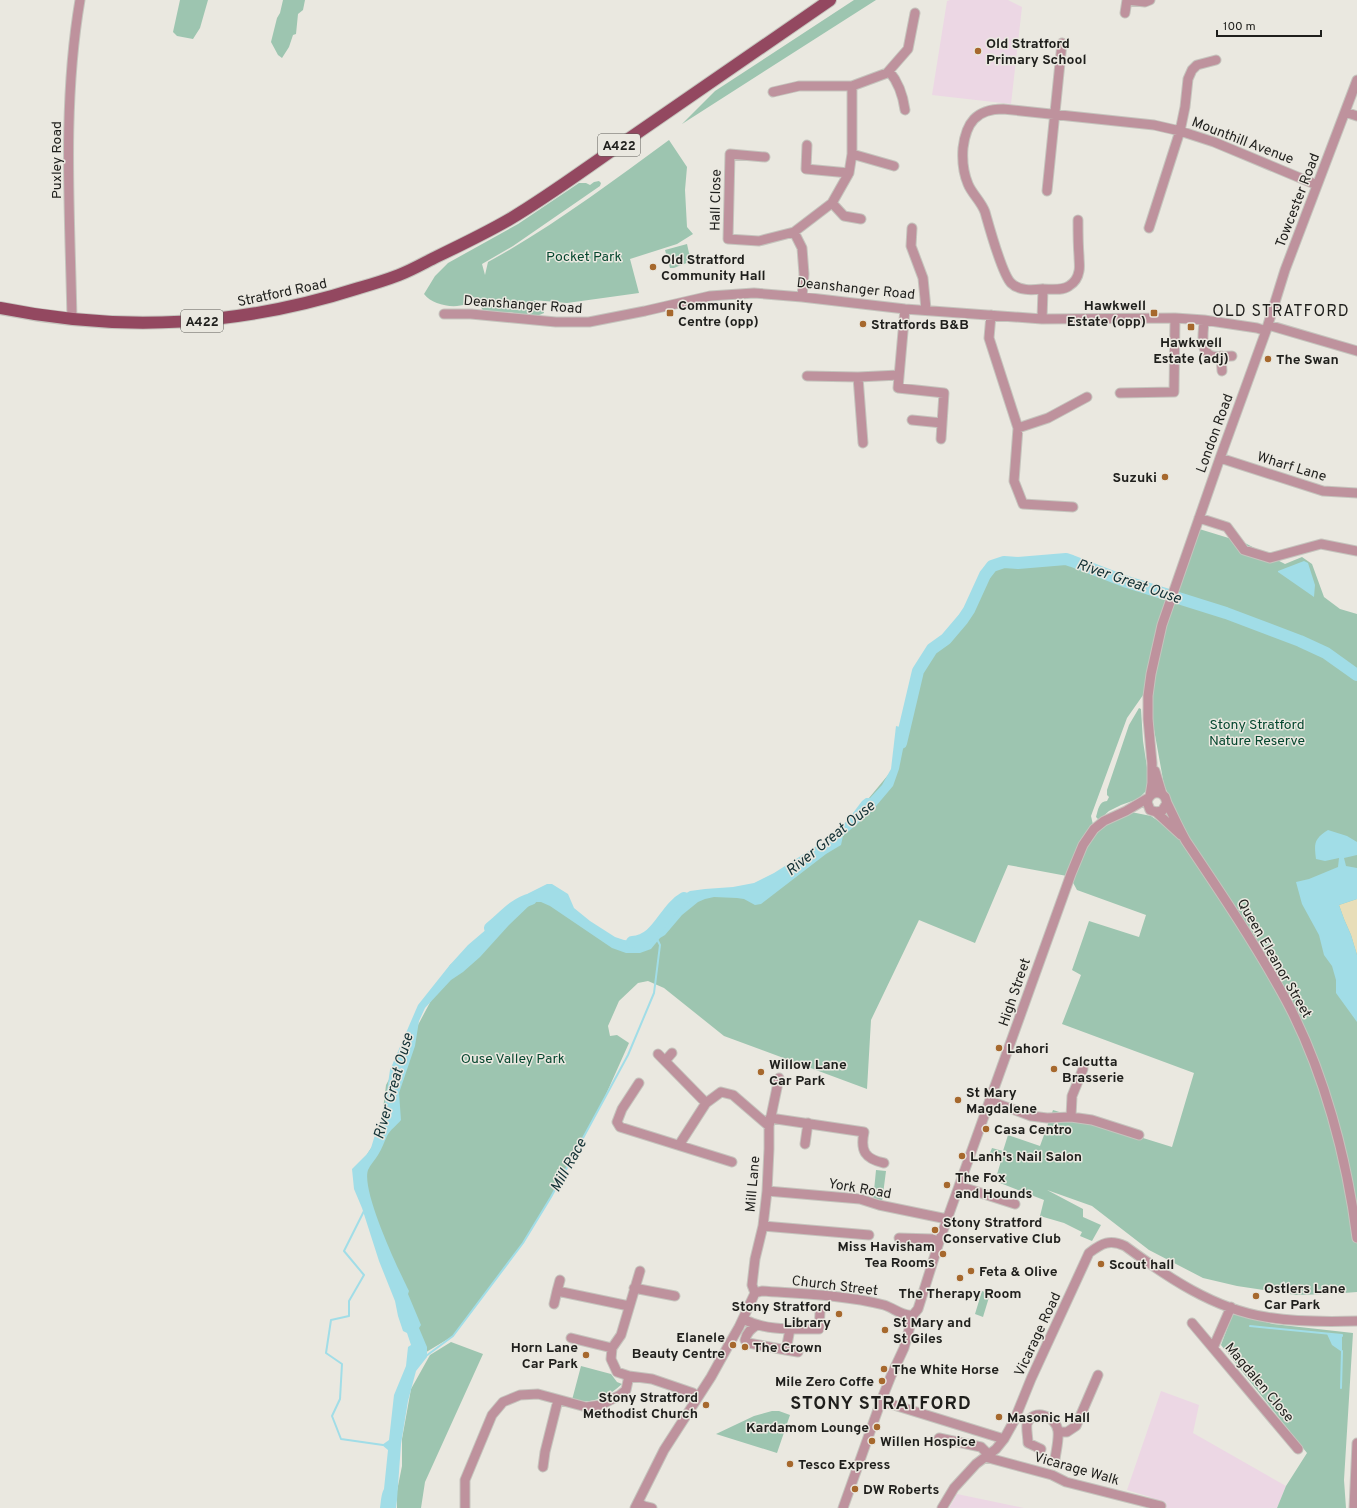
<svg xmlns="http://www.w3.org/2000/svg" width="1357" height="1508" viewBox="0 0 1357 1508" font-family="Overpass,sans-serif">
  <style>
    .education { fill: #ecd7e4 }
    .green { fill: #9dc5b0; fill-rule: evenodd }
    .sand { fill: #e8deb9 }
    .water { fill: #a1dde7 }
    .lines { fill: none; stroke-linecap: round; stroke-linejoin: round }
    .stream { stroke: #a1dde7; stroke-width: 2 }
    .river { stroke: #a1dde7; stroke-width: 12 }
    .minor-casing { stroke: #c5c4bd; stroke-width: 11 }
    .major-casing { stroke: #c5c4bd; stroke-width: 14 }
    .minor { stroke: #be929d; stroke-width: 9 }
    .major { stroke: #934860; stroke-width: 12 }
    .poi-dot { fill: #a6682d; stroke: #eae8e0; stroke-width: 1.5 }
    .labels { text-anchor: middle; stroke-width: 3; stroke-linejoin: round; paint-order: stroke }
    .shield { fill: #eae8e0; stroke: #5c5b57; stroke-width: 1 }
    .shield-label { font-size: 13px; font-weight: bold; fill: #1f1f1c }
    .poi-label { font-size: 14px; font-weight: bold; fill: #1f1f1c; stroke: #eae8e0; text-anchor: start }
    .street-label { font-size: 14px; fill: #1f1f1c; stroke: #eae8e0 }
    .park-label { font-size: 14px; fill: #06472f; stroke: #eae8e0 }
    .water-label { font-size: 15px; font-style: italic; fill: #123135; stroke: #eae8e0 }
    .quarter-label { font-size: 16px; letter-spacing: 1px; fill: #1f1f1c; stroke: #eae8e0 }
    .district-label { font-size: 18px; font-weight: bold; letter-spacing: 1px; fill: #1f1f1c; stroke: #eae8e0 }
  </style>
  <rect width="100%" height="100%" fill="#eae8e0"/>
  <path class="education" d="M950,0H1008L1022,7L1011,104L932,95L947,1Z
    M1161,1391L1199,1405L1193,1433L1286,1486L1277,1508H1161L1150,1497L1127,1490Z
    M957,1494L1024,1508H949Z"/>
  <path class="green" d="M180,0H208L200,28L193,39L177,36L173,32Z
    M283,0H305L303,10L298,14L296,34L293,35L289,47L282,58L278,55L271,42L277,18L280,13Z
    M854,0H876L682,124L715,91Z
    M669,140L687,167L685,190L687,227L693,234L677,244L630,259L639,293L567,303L533,300L543,306L544,313C528,321 518,311 503,312C496,312 491,313 484,312L475,298L472,296H469L466,304C454,309 432,305 424,294L435,276L448,263L518,224L579,183H586L590,185L594,182L599,181L601,183L600,186L513,246L482,264L485,275L488,262C552,227 610,183 669,140Z
    M687,244L689,253L694,260L674,268H670L665,250Z
    M1196,528L1245,543L1285,564L1302,557L1312,564L1324,597L1340,609L1357,614V1292L1331,1294L1296,1295L1237,1286L1203,1278L1149,1250L1092,1206L1047,1190L1083,1209V1217L1101,1225L1092,1241L1080,1236L1082,1232L1064,1223L1040,1216L1044,1200L995,1181L1001,1161L990,1153L992,1148L1003,1151L1008,1135L1040,1146L1053,1110L1172,1147L1194,1073L1062,1024L1081,975L1072,970L1089,921L1139,937L1146,915L1077,890L1071,879L1067,876L1008,865L975,943L919,920L871,1020L867,1089L724,1036L664,988L648,981L638,983L619,1001L608,1026L610,1036L617,1035L629,1043L603,1101L551,1197L523,1243L453,1336L423,1354L354,1175L380,1134L386,1085L450,965L536,894L632,951L643,950L690,897L763,882L835,839L893,769L915,680L997,568L1030,559L1072,561L1122,585L1171,600ZM1148,688V696L1164,785L1172,803L1170,829L1151,816L1126,811L1094,829L1091,816L1127,718Z
    M1139,708L1141,709L1143,741L1148,774L1147,790L1138,799L1121,805L1109,811L1099,820L1096,817C1098,810 1099,801 1107,801L1109,797L1107,795V790L1129,725Z
    M876,1170L886,1171L882,1202L873,1201Z
    M982,1291L990,1294L983,1317L975,1314Z
    M1233,1313L1273,1324L1353,1333L1344,1480L1346,1508H1277L1286,1486L1307,1453L1221,1345Z
    M451,1342L483,1354L425,1482L421,1508H397V1491L402,1466V1439L411,1389L430,1355Z
    M581,1366L611,1374L617,1382L622,1384C606,1398 594,1404 572,1400Z
    M772,1411H779L790,1415L777,1453L716,1434L754,1416Z"/>
  <path class="sand" d="M1357,899V955L1351,935L1344,919L1339,905Z"/>
  <path class="water" d="M1304,561L1308,563L1315,585L1314,597L1278,572V571Z
    M896,726L907,729L899,769L893,786L871,812L843,836L841,845L826,854L761,904L755,905L744,899L737,898L714,897L705,899L698,902L682,915L665,935L660,938L651,949L640,953H626L612,948L550,906L541,902H533L509,925L480,957L463,972L451,980L425,1008L419,1021L415,1046L399,1093L401,1120C397,1125 390,1130 387,1136C384,1142 382,1149 378,1155C375,1160 370,1165 368,1170C361,1191 398,1269 409,1291L408,1294L421,1325L419,1328L427,1347V1357L416,1371L408,1401L401,1444L397,1500L396,1508H380C381,1502 381,1494 384,1489L388,1450L382,1445L389,1440L394,1395L406,1366L408,1347L411,1345L407,1333L403,1331L398,1316L395,1301L379,1261L362,1208L354,1189L352,1169L367,1154L371,1148L378,1125L383,1118L390,1070L418,1005L449,966L468,945L529,893L547,884H552L568,894L574,908L590,921L615,937L624,940L634,941L649,936L660,929L663,923L670,916L673,911V906L683,895L690,891L705,889L733,887L754,883L774,873L826,840L847,821L862,801L866,798H870L882,785L891,769Z
    M1328,830L1347,836L1357,842V855L1344,858L1346,866L1357,868V899L1339,905L1344,919L1351,935L1357,955V1022L1336,993V980L1332,966L1324,955L1319,935L1302,904L1296,882L1309,879L1338,867L1339,858L1325,861L1316,859C1314,843 1314,839 1328,830Z
    M1327,1334L1342,1335V1352L1332,1345Z"/>
  <g class="lines">
    <path class="stream" d="M364,1211L344,1251L364,1275L349,1301V1316L331,1320L326,1353L342,1364L340,1399L332,1416L341,1439L383,1445
      M1250,1326L1342,1335V1336
      M426,1356L453,1336L523,1243L551,1197L628,1055L654,993L660,945L657,939
      M1341,1388L1342,1351"/>
    <path class="river" d="M901,743L918,671L932,649L946,639L963,619L969,610L985,575L992,566L1004,562L1018,563L1066,559L1072,561L1124,581L1226,613L1300,641L1326,653L1357,675
      M490,928C504,917 513,904 531,899
      M632,942C658,941 664,909 684,898"/>
    <defs>
      <path id="minor" d="M1127,0L1145,2L1150,0
        M1125,13L1127,0
        M889,71C899,83 903,95 905,110
        M773,92L799,86H852L887,73L908,49L915,13
        M1345,112L1357,116
        M807,145L806,169L849,173
        M852,154L894,166
        M765,157L730,154L728,239L759,241L794,232L832,203L849,173L852,154V86
        M1047,191L1062,43
        M832,203L844,216L861,219
        M1078,220C1078,232 1078,244 1079,256C1079,261 1080,267 1079,271C1078,277 1074,283 1069,286C1062,291 1051,289 1042,289C1032,290 1019,291 1011,283C1002,274 989,226 985,212C981,201 972,194 968,184C963,172 962,161 963,148C966,123 976,109 1003,109L1154,125L1180,131L1214,142L1317,185
        M912,228L911,246L923,278L926,309
        M1149,228L1180,131L1185,107L1188,79L1192,70L1197,65L1216,60
        M794,232L802,248L804,274L802,297
        M905,309L898,388L944,393L941,439
        M444,314H471L556,322H589L645,311L710,296L754,293L802,297L905,309L1042,319L1175,318L1204,320L1257,328L1266,331
        M991,315L989,338L1018,428L1014,481L1023,504L1073,507
        M1042,319L1043,289
        M72,320C70,214 62,105 80,0
        M1204,320C1204,329 1199,351 1210,355C1215,358 1225,356 1232,356
        M1268,325L1357,351
        M1221,356L1222,371
        M807,376L858,377
        M1120,393L1174,392L1175,318
        M912,420L942,423
        M1018,428L1048,418L1087,397
        M863,443L858,377L899,375
        M1220,458L1323,491L1357,493
        M1199,518L1227,527L1244,550L1270,558L1321,544L1357,551
        M1155,771L1162,794L1165,797L1167,803L1162,811L1156,812L1150,810L1147,802C1149,794 1155,791 1162,794
        M1150,796L1152,783V763L1148,719V696L1151,674L1162,625L1220,458L1266,331L1285,270L1357,80
        M1167,803C1173,815 1179,829 1186,841C1221,893 1256,945 1286,1000C1324,1071 1347,1159 1357,1238
        M1156,812L1181,835
        M658,1054L706,1103
        M665,1061L672,1053
        M639,1083L622,1109L617,1122L620,1127L732,1162
        M990,1101L1031,1116L1047,1118L1071,1117L1092,1120L1139,1135
        M1071,1117L1072,1096L1083,1069
        M770,1118L864,1132C860,1151 865,1159 884,1163
        M805,1144L808,1123
        M679,1145L706,1103L721,1092L733,1095L769,1126
        M959,1186L1015,1204
        M767,1191L860,1199L879,1205L947,1219
        M763,1226L869,1235
        M899,1238L933,1239
        M640,1271L621,1335L612,1348L611,1359L617,1372L629,1376L652,1379L693,1393L698,1397
        M634,1288L675,1296
        M557,1291L560,1280
        M755,1293L752,1285L755,1259L763,1226L767,1191L769,1149V1126L779,1078
        M554,1304L557,1291L629,1306
        M1231,1307L1213,1348L1298,1449
        M743,1319C766,1331 793,1329 819,1329L820,1312
        M1192,1323L1213,1348
        M757,1325C751,1329 747,1332 745,1340L748,1343L786,1350L790,1329
        M571,1338L612,1348
        M786,1350L798,1352
        M881,1401L1004,1439
        M1058,1432H1067L1076,1426L1098,1375
        M939,1438L981,1447L989,1455
        M1041,1449L1028,1443C1028,1437 1026,1429 1027,1424C1033,1407 1056,1416 1058,1431C1059,1440 1056,1451 1055,1459
        M985,1457L1052,1475L1066,1482L1161,1506
        M543,1467L545,1452L558,1400
        M638,1503L644,1506L652,1508
        M465,1508V1480L492,1415L503,1402L520,1395L538,1394L586,1407L601,1405L620,1395L626,1390L629,1376
        M635,1508L664,1450L711,1377L727,1348L739,1327L755,1293L762,1291C803,1294 845,1295 884,1305C894,1308 903,1317 913,1315
        M843,1508L881,1401L891,1376L904,1348L913,1315L918,1309L940,1239L1071,874L1083,845L1094,829L1104,821L1126,811L1148,798
        M942,1508L954,1488L976,1464L996,1449L1004,1439L1014,1421L1031,1379L1089,1253C1102,1243 1110,1239 1125,1246C1167,1277 1214,1309 1266,1317C1296,1322 1326,1322 1357,1321
        M1354,1508L1357,1443"/>
      <path id="major" d="M0,308C123,333 240,326 359,288C373,284 386,280 399,275C412,270 424,263 436,257C461,245 486,233 510,219C547,197 582,171 617,147C688,98 759,49 830,0"/>
    </defs>
    <use href="#minor" class="minor-casing"/>
    <use href="#major" class="major-casing"/>
    <use href="#minor" class="minor"/>
    <use href="#major" class="major"/>
  </g>
  <g class="poi-dot">
    <circle cx="978" cy="51" r="4"/>
    <circle cx="653" cy="267" r="4"/>
    <rect x="666" y="309" width="8" height="8" rx="2"/>
    <rect x="1150" y="309" width="8" height="8" rx="2"/>
    <circle cx="863" cy="324" r="4"/>
    <rect x="1187" y="323" width="8" height="8" rx="2"/>
    <circle cx="1268" cy="359" r="4"/>
    <circle cx="1165" cy="477" r="4"/>
    <circle cx="999" cy="1048" r="4"/>
    <circle cx="1054" cy="1069" r="4"/>
    <circle cx="761" cy="1072" r="4"/>
    <circle cx="958" cy="1100" r="4"/>
    <circle cx="986" cy="1129" r="4"/>
    <circle cx="962" cy="1156" r="4"/>
    <circle cx="947" cy="1185" r="4"/>
    <circle cx="935" cy="1230" r="4"/>
    <circle cx="943" cy="1254" r="4"/>
    <circle cx="1101" cy="1264" r="4"/>
    <circle cx="971" cy="1271" r="4"/>
    <circle cx="960" cy="1278" r="4"/>
    <circle cx="1256" cy="1296" r="4"/>
    <circle cx="839" cy="1314" r="4"/>
    <circle cx="885" cy="1330" r="4"/>
    <circle cx="733" cy="1345" r="4"/>
    <circle cx="745" cy="1347" r="4"/>
    <circle cx="586" cy="1355" r="4"/>
    <circle cx="884" cy="1369" r="4"/>
    <circle cx="882" cy="1381" r="4"/>
    <circle cx="706" cy="1405" r="4"/>
    <circle cx="999" cy="1417" r="4"/>
    <circle cx="877" cy="1427" r="4"/>
    <circle cx="872" cy="1441" r="4"/>
    <circle cx="790" cy="1464" r="4"/>
    <circle cx="855" cy="1489" r="4"/>
  </g>
  <g class="labels">
    <g class="shield">
      <rect x="598" y="134" width="42" height="22" rx="3"/>
      <rect x="181" y="310" width="42" height="22" rx="3"/>
    </g>
    <g class="shield-label">
      <text x="619" y="150">A422</text>
      <text x="202" y="326">A422</text>
    </g>
    <g class="poi-label">
      <text x="986" y="48">Old Stratford<tspan x="986" dy="16">Primary School</tspan></text>
      <text x="661" y="264">Old Stratford<tspan x="661" dy="16">Community Hall</tspan></text>
      <text x="678" y="310">Community<tspan x="678" dy="16">Centre (opp)</tspan></text>
      <text x="1146" y="310" text-anchor="end">Hawkwell<tspan x="1146" dy="16">Estate (opp)</tspan></text>
      <text x="871" y="329">Stratfords B&amp;B</text>
      <text x="1191" y="347" text-anchor="middle">Hawkwell<tspan x="1191" dy="16">Estate (adj)</tspan></text>
      <text x="1276" y="364">The Swan</text>
      <text x="1157" y="482" text-anchor="end">Suzuki</text>
      <text x="1007" y="1053">Lahori</text>
      <text x="1062" y="1066">Calcutta<tspan x="1062" dy="16">Brasserie</tspan></text>
      <text x="769" y="1069">Willow Lane<tspan x="769" dy="16">Car Park</tspan></text>
      <text x="966" y="1097">St Mary<tspan x="966" dy="16">Magdalene</tspan></text>
      <text x="994" y="1134">Casa Centro</text>
      <text x="970" y="1161">Lanh's Nail Salon</text>
      <text x="955" y="1182">The Fox<tspan x="955" dy="16">and Hounds</tspan></text>
      <text x="943" y="1227">Stony Stratford<tspan x="943" dy="16">Conservative Club</tspan></text>
      <text x="935" y="1251" text-anchor="end">Miss Havisham<tspan x="935" dy="16">Tea Rooms</tspan></text>
      <text x="1109" y="1269">Scout hall</text>
      <text x="979" y="1276">Feta &amp; Olive</text>
      <text x="1264" y="1293">Ostlers Lane<tspan x="1264" dy="16">Car Park</tspan></text>
      <text x="960" y="1298" text-anchor="middle">The Therapy Room</text>
      <text x="831" y="1311" text-anchor="end">Stony Stratford<tspan x="831" dy="16">Library</tspan></text>
      <text x="893" y="1327">St Mary and<tspan x="893" dy="16">St Giles</tspan></text>
      <text x="725" y="1342" text-anchor="end">Elanele<tspan x="725" dy="16">Beauty Centre</tspan></text>
      <text x="578" y="1352" text-anchor="end">Horn Lane<tspan x="578" dy="16">Car Park</tspan></text>
      <text x="753" y="1352">The Crown</text>
      <text x="892" y="1374">The White Horse</text>
      <text x="874" y="1386" text-anchor="end">Mile Zero Coffe</text>
      <text x="698" y="1402" text-anchor="end">Stony Stratford<tspan x="698" dy="16">Methodist Church</tspan></text>
      <text x="1007" y="1422">Masonic Hall</text>
      <text x="869" y="1432" text-anchor="end">Kardamom Lounge</text>
      <text x="880" y="1446">Willen Hospice</text>
      <text x="798" y="1469">Tesco Express</text>
      <text x="863" y="1494">DW Roberts</text>
    </g>
    <g class="street-label">
      <text transform="translate(1243 140) rotate(21)" y="5">Mounthill Avenue</text>
      <text transform="translate(56 160) rotate(-90)" y="5">Puxley Road</text>
      <text transform="translate(715 200) rotate(-89)" y="5">Hall Close</text>
      <text transform="translate(1297 200) rotate(-69)" y="5">Towcester Road</text>
      <text transform="translate(856 288) rotate(6)" y="5">Deanshanger Road</text>
      <text transform="translate(282 292) rotate(-12)" y="5">Stratford Road</text>
      <text transform="translate(523 304) rotate(4)" y="5">Deanshanger Road</text>
      <text transform="translate(1214 433) rotate(-70)" y="5">London Road</text>
      <text transform="translate(1292 466) rotate(17)" y="5">Wharf Lane</text>
      <text transform="translate(1275 958) rotate(60)" y="5">Queen Eleanor Street</text>
      <text transform="translate(1014 992) rotate(-71)" y="5">High Street</text>
      <text transform="translate(752 1184) rotate(-85)" y="5">Mill Lane</text>
      <text transform="translate(860 1188) rotate(10)" y="5">York Road</text>
      <text transform="translate(835 1285) rotate(7)" y="5">Church Street</text>
      <text transform="translate(1037 1334) rotate(-65)" y="5">Vicarage Road</text>
      <text transform="translate(1260 1382) rotate(50)" y="5">Magdalen Close</text>
      <text transform="translate(1077 1468) rotate(16)" y="5">Vicarage Walk</text>
    </g>
    <g class="park-label">
      <text x="584" y="261">Pocket Park</text>
      <text x="1257" y="729">Stony Stratford<tspan x="1257" dy="16">Nature Reserve</tspan></text>
      <text x="513" y="1063">Ouse Valley Park</text>
    </g>
    <g class="water-label">
      <text transform="translate(1129 581) rotate(19)" y="5">River Great Ouse</text>
      <text transform="translate(830 838) rotate(-39)" y="5">River Great Ouse</text>
      <text transform="translate(393 1086) rotate(-74)" y="5">River Great Ouse</text>
      <text transform="translate(568 1165) rotate(-61)" y="5">Mill Race</text>
    </g>
    <g class="quarter-label">
      <text x="1281" y="316">OLD STRATFORD</text>
    </g>
    <g class="district-label">
      <text x="881" y="1409">STONY STRATFORD</text>
    </g>
  </g>
  <path d="M1217 30v6h104v-6" fill="none" stroke="#1f1f1c" stroke-width="2"/>
  <text x="1223" y="30" font-size="12" fill="#1f1f1c" stroke="#eae8e0" stroke-width="3" paint-order="stroke">100 m</text>
</svg>
